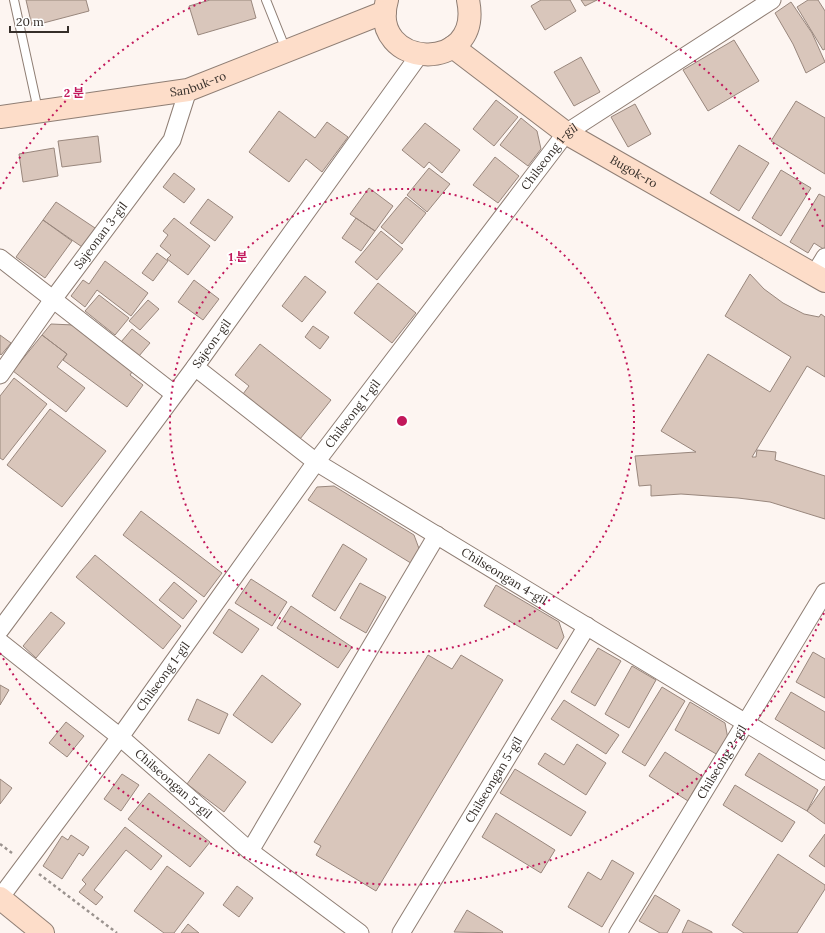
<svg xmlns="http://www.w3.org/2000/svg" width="825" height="933" viewBox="0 0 825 933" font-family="Lora,'Noto Sans KR',serif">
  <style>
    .building { fill: #d9c6bb; stroke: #99877d }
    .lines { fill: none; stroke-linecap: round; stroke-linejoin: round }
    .lane-casing { stroke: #8f7e74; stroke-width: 10 }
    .street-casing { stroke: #8f7e74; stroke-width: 19 }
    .secondary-casing { stroke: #8f7e74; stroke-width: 24 }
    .path { stroke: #9b938f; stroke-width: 2.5; stroke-dasharray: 3 3; stroke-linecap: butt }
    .lane { stroke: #fff; stroke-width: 8 }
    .street { stroke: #fff; stroke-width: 17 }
    .secondary { stroke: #fdddc9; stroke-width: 22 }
    .ring { fill: none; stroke: #c2185b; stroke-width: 2; stroke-dasharray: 2 4 }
    .labels { text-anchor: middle; stroke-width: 4; stroke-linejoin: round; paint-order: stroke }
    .street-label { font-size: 12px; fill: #352e29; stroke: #fff }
    .centre { fill: #c2185b; stroke: #fff; stroke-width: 2 }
    .ring-label { font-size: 12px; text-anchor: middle; font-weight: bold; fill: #c2185b; stroke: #fff; stroke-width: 4; stroke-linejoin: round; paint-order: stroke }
  </style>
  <rect width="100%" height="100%" fill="#fdf5f1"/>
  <path class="building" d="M26,0H86L89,11L32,26Z
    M210,0H251L256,18L198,35L189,6Z
    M541,0H570L576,11L545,30L531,6Z
    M581,0H597L585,6Z
    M808,0H818L825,11V49L823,50L797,7Z
    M791,2L812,33L825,62L806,73L793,44L775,13Z
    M734,40L759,81L708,111L683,70Z
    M581,57L600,92L574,106L554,72Z
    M496,100L518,117L494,146L473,129Z
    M796,101L825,118V174L771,141Z
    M635,104L651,134L628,147L611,117Z
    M279,111L315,138L327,122L348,137L322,172L306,159L289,182L249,152Z
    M521,118L537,131L541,149L528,166L500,145Z
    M425,123L460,150L442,173L429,162L424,168L402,150Z
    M98,136L101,162L62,167L58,141Z
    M739,145L769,163L739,211L710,193Z
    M54,148L58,176L23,182L19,154Z
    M495,157L519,176L498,203L473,185Z
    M429,168L450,184L427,212L407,195Z
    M781,170L811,188L781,236L752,218Z
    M174,173L195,189L184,203L163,187Z
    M369,188L393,206L375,231L350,214Z
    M819,194L825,197V250L814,243L808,253L790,242Z
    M406,197L426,213L402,244L381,227Z
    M208,199L233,217L215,241L190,223Z
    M56,202L98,230L85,249L43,220Z
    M174,218L210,246L188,275L167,259L171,255L160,246L168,235L163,231Z
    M356,218L375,231L361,251L342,238Z
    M43,220L72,241L45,278L16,257Z
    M381,231L403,249L377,280L355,262Z
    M157,253L168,261L153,281L142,273Z
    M105,261L148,293L131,316L97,290L85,307L71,296L83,280L89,284Z
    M750,274L764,289L783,303L804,314L819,317L821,314L825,317V377L807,366L752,457H756L757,450L776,452L775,460L825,476V519L770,502L738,498L681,494L651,496V485L639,486L635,456L696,452L661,431L708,354L770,392L791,357L725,316Z
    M305,276L326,292L302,322L282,306Z
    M194,280L219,299L203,320L178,302Z
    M378,283L416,313L392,343L354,313Z
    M99,295L129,318L115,335L85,311Z
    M148,300L159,309L140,330L129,321Z
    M51,324L74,325L134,369L130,375L143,385L127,407L63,360L67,354L42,335Z
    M313,326L329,337L320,349L305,337Z
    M132,329L150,343L139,356L121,342Z
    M0,335L11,343L1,355L0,354Z
    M42,335L67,354L57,367L85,388L66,412L13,371Z
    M260,344L331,400L300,439L243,394L249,386L235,375Z
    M14,378L47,404L3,460L0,458V396Z
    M50,409L106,451L62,507L7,465Z
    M334,486L414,535L421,554L414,565L308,500L317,487Z
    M141,511L222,573L204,597L123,535Z
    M343,544L367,559L335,611L312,596Z
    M95,555L181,626L163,649L76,577Z
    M251,579L287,602L272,626L235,603Z
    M174,582L197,601L183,619L159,600Z
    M360,583L386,597L366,633L340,618Z
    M496,585L559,622L564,637L557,649L484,606Z
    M291,606L352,647L338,668L277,628Z
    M229,609L259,629L242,653L213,633Z
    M51,612L65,623L36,658L23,646Z
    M598,648L621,661L595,706L571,692Z
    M813,652L825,659V698L796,682Z
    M428,655L452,669L461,655L503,680L376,891L316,855L321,846L314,842Z
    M632,666L656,680L629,728L605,714Z
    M262,675L301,704L272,743L233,715Z
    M0,685L9,690L0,705Z
    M662,687L685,701L645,766L622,752Z
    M791,692L825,712V749L775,719Z
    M197,699L228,714L219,734L188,720Z
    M564,700L619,735L606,754L551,719Z
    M690,702L725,723L728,739L718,755L675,730Z
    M66,722L84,736L67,757L49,743Z
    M577,744L606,763L586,795L538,764L545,753L564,765Z
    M665,752L702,776L688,801L649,776Z
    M759,753L818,790L807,811L745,775Z
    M209,754L246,782L224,812L187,784Z
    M515,769L586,812L571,836L500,793Z
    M122,774L139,785L121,811L104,799Z
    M0,779L12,788L0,804Z
    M735,785L795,822L782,842L723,805Z
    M825,786V824L807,811Z
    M149,793L210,842L190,867L128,819Z
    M496,813L555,850L541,873L482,837Z
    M125,827L162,856L151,870L126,850L94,890L103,897L96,905L79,892L86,884L82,880Z
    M825,834V867L809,856Z
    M71,835L89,847L83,856L79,853L62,879L43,866L62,836L68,840Z
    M778,854L825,885V889L797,933H744L732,925Z
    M612,860L634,873L602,927L568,907L588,872L601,880Z
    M167,866L204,893L174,933H164L134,911Z
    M237,886L253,898L239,917L223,905Z
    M655,895L680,910L667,933H660L639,921Z
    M467,910L503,932L502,933L454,932Z
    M688,920L712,932V933H682Z
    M188,924L199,933H181Z"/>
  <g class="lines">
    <defs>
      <path id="lane" d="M14,0L38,110
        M266,0L286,50"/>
      <g id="street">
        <path d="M0,258L173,393"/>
        <path d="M814,275L825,257"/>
        <path id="s1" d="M195,367L316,462L825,771"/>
        <path id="s2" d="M0,375L54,298L172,140L188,90"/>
        <path id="s3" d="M0,630L195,367L420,54"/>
        <path id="s4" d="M0,642L120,737L250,851L360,933"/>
        <path d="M250,851L437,535"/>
        <path id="s5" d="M0,898L120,737L316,462L566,133L772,0"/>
        <path id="s6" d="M401,933L587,626"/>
        <path id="s7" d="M618,933L825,592"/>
      </g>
      <g id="secondary">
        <path d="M387,0C367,69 484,76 468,0"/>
        <path id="s8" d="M453,47L566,133L825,281"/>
        <path id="s9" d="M0,117L188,90L385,12"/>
        <path d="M0,898L43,933"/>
      </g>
    </defs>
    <use href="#lane" class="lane-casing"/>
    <use href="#street" class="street-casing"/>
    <use href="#secondary" class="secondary-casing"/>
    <path class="path" d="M0,844L12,853
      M39,874L117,933"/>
    <use href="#lane" class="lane"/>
    <use href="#street" class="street"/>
    <use href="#secondary" class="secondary"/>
  </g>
  <g class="ring">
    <circle cx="402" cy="421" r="232"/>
    <path d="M824 613A464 464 0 0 1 0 653M0 189A464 464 0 0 1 206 0M598 0A464 464 0 0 1 824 229"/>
  </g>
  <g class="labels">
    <g class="street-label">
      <text dy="4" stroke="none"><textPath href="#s9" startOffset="201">Sanbuk-ro</textPath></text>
      <text dy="4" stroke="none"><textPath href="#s5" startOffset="923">Chilseong 1-gil</textPath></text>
      <text dy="4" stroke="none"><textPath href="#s8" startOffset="220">Bugok-ro</textPath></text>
      <text dy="4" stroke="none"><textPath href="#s2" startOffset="172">Sajeonan 3-gil</textPath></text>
      <text dy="4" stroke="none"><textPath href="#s3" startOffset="356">Sajeon-gil</textPath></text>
      <text dy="4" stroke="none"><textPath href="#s5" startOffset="599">Chilseong 1-gil</textPath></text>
      <text dy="4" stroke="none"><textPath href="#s1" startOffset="374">Chilseongan 4-gil</textPath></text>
      <text dy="4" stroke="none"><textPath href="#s5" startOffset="275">Chilseong 1-gil</textPath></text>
      <text dy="4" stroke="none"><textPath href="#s7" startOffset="200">Chilseong 2-gil</textPath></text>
      <text dy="4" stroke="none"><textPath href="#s6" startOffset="179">Chilseongan 5-gil</textPath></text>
      <text dy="4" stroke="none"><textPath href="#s4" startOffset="224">Chilseongan 5-gil</textPath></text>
    </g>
  </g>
  <circle cx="402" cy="421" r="6" class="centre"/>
  <g class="ring-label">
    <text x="74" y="97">2 분</text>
    <text x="238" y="261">1 분</text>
  </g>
  <path d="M10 26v6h58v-6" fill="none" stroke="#352e29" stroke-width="2"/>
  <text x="16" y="26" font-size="12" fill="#352e29" stroke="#ffffff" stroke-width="3" paint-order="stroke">20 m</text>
</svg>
